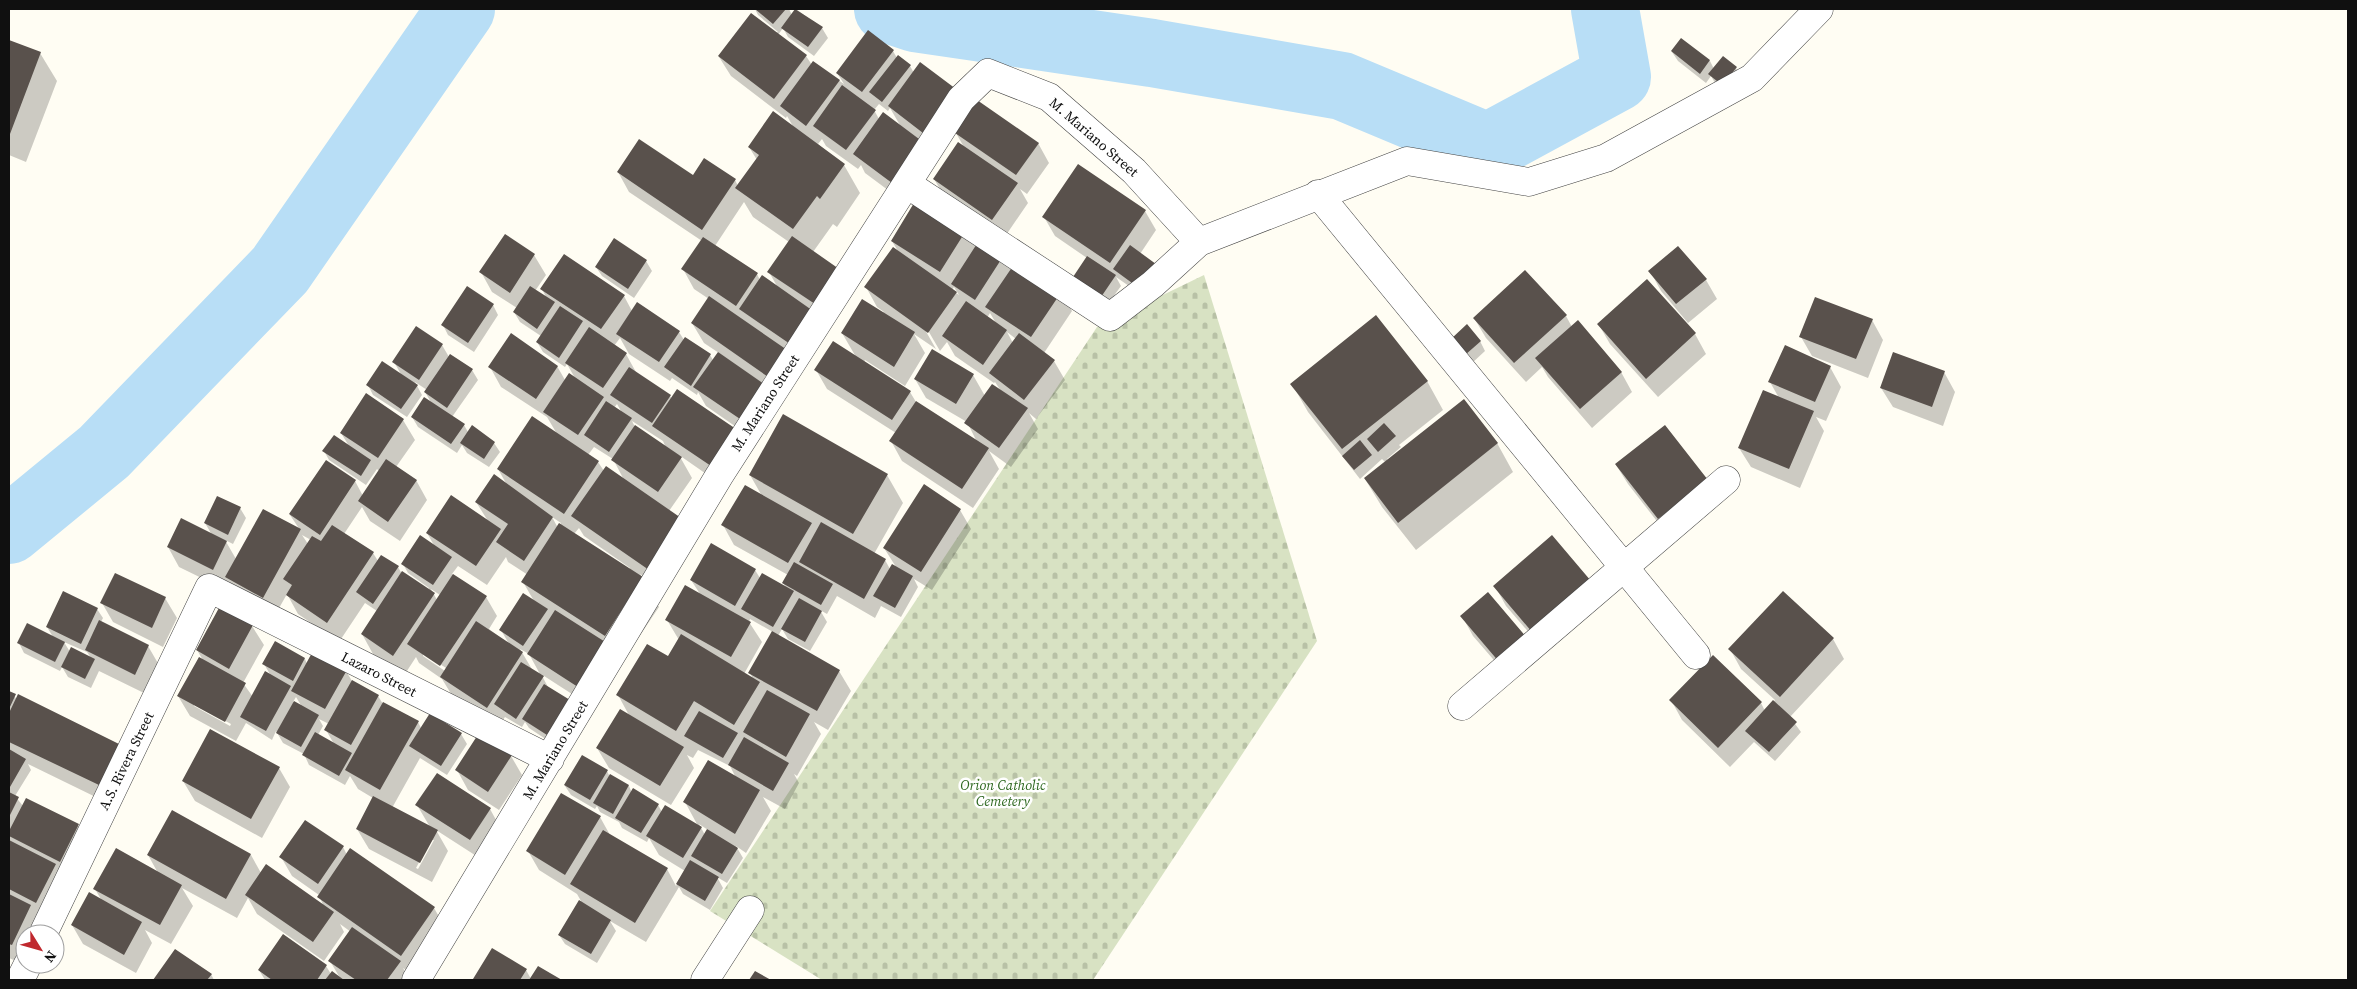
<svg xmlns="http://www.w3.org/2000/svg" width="2357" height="989" viewBox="0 0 2357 989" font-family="'Source Serif 4',serif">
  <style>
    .cemetery { fill: url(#cemetery-stones) }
    .shadow { fill: #0003; fill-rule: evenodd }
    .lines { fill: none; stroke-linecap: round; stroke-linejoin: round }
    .river { stroke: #b8def6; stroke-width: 68 }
    .building { fill: #59514c }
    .minor-casing { stroke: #434343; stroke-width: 29 }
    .minor { stroke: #fff; stroke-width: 28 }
    .labels { text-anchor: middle; stroke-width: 5; stroke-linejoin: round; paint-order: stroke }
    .street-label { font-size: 14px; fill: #101010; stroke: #fff }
    .park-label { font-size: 14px; font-style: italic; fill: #2e6820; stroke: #fff }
  </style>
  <defs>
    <pattern id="cemetery-stones" width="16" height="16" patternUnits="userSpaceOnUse" patternTransform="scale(1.25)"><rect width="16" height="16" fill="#d8e2c3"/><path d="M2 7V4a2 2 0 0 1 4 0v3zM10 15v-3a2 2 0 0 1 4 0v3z" fill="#b8c1a6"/></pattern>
  </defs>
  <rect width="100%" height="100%" fill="#fffdf3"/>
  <path class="cemetery" d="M1204,275L1317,641L1093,980H822L710,911L1097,327Z"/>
  <path class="shadow" d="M755,9H789L792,15L796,9L822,28L828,38L814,56L788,37L783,28L778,35L806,56L812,65L814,63L844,84L837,73L893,51L897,58L910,66L914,73L955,90L904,202L865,173L861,165L858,169L826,146L822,139L818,144L844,165L860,193L837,227L833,224L813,252L841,271L755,440L706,406L698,392L697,395L672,378L670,381L629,354L620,338L614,346L626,354L637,374L670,396L722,485L679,455L692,478L669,511L661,588L640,574L659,607L592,707L541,674L548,687L553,744L529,728L525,722L522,727L505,717L498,727L453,697L442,679L419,663L416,657L405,674L373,654L362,634L377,611L365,603L339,642L298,614L287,594L274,617L238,597L228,581L224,589L179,567L168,547L212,535L205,523L240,508L246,518L233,544L225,540L236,559L300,530L290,515L355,481L363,496L379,471L377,469L366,485L329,460L324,451L349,446L341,433L403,420L415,440L396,467L416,480L427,500L400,541L370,521L362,507L344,534L373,553L378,561L398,567L402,574L428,590L429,588L408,573L403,564L435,547L427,533L488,521L476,502L507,485L498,469L557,434L547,417L501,387L490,367L557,366L565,380H576L567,364L565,367L543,352L537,342L541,336L520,322L514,312L517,308L492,292L481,272L505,236L534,255L546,275L535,291L547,299L542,289L624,296L632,311L679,332L684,340L685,338L710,355L713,360L719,353L704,343L692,323L709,299L694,289L683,269L702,241L629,192L618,172L735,180L738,186L757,160L749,147L794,128L787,116L786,118L731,76L719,57L778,32L758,15ZM879,104L888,111L890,108L901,127L879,119L874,110ZM744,202L753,217L789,242L769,272L778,288L760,280L757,274L715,246ZM617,404L622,413L614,408ZM632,421L663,441L666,448L635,427ZM594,447L613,459L624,480L604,471L598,462L588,455ZM552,517L561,523L558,528ZM579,528L584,536L630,568L629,570L574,534ZM302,535L311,540L308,544ZM506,557L508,562L528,575L523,582L534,601L501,630L509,644L489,629L497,616L486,597L452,574L458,566L487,585ZM431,589L440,595L437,600ZM520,649L529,654L541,676L533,671ZM423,653L446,668L445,671L423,656Z
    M1681,40L1710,61L1714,69L1736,68L1741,78L1715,83L1711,76L1706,83L1678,61L1672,52Z
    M9,41L40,53L57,81L26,162L9,155Z
    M956,133L1038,143L1049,163L1027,194L1020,189L1028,203L1004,238L946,199L934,179L965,149Z
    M1145,211L1156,230L1140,254L1149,300L1116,277L1121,286L1105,308L1087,258L1055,236L1044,217Z
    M966,230L976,248L1003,256L1012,270L1061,292L1072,311L1044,353L1054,361L1065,380L1036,419L1029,413L1038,429L1011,467L989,451L999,469L973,508L902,461L891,441L896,433L827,389L816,370L856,357L842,333L884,312L877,307L866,287L899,253L892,241ZM954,287L959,295L952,290ZM990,313L997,325L987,318ZM926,327L940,351L947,342L955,356L994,383L995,382L1001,391L985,396L973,375L915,379L926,398L967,422L977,442L916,402L910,392L864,362L865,360L905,386L925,353L914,334L936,349L924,328ZM1007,332L1016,339L1013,343Z
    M646,261L652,271L634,298L602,276L596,267Z
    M1650,271L1706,280L1717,299L1688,323L1661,291Z
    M493,305L498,315L474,352L448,335L443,325Z
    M1566,316L1572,327L1621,372L1632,392L1592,428L1548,377L1542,367L1526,382L1486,338L1474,318Z
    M1872,320L1883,340L1868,378L1812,356L1801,337Z
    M1599,325L1695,334L1706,354L1658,397L1610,344Z
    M1480,341L1485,351L1471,364L1458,349Z
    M442,345L449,357L472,370L478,380L452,417L464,425L468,432L494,443L500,452L489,467L467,453L462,445L457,453L418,427L412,417L432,404L425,392L427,390L415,382L422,395L407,417L373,395L368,385L402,376L394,362Z
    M1830,367L1841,387L1826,421L1816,417L1824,431L1800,488L1751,467L1739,448L1779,398L1770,382Z
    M1944,372L1955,392L1943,426L1893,407L1881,388Z
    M1427,381L1443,410L1399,445L1401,447L1387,459L1388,461L1497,443L1513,472L1416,550L1382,507L1365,479L1386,463L1382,459L1360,479L1308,412L1292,384Z
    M1616,465L1706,481L1670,538L1628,484Z
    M750,475H887L903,503L874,554L885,560L890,569L896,567L884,548L960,510L971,529L932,590L914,579L918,587L901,617L881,606L875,618L837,596L827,614L820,610L827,622L810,651L788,639L782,629L778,636L839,671L851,691L828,730L814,722L821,734L797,776L794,774L799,783L785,809L763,797L771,811L746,853L736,846L743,858L727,883L717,877L723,888L710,910L683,894L679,887L646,942L610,921L616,931L597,963L565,944L559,935L581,901L577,894L539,870L528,851L600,817L610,835L667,869L676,886L685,871L659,855L649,838L647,842L622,828L619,822L600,812L597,806L595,809L571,795L565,786L607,771L610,777L629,786L632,793L658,805L662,812L698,826L685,802L736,778L730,766L698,750L693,758L687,755L694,768L671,805L609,768L597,748L630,717L618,695L668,658L679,640L667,620L700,594L691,580L755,570L760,578L787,589L783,583L788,575L734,545L723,525L762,496ZM750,619L773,632L750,673L753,679L744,674L762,642L749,622ZM699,824L708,830L705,835Z
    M1590,581L1544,650L1506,606L1495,586Z
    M1783,592L1833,639L1844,659L1790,717L1801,732L1775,761L1754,742L1730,767L1682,720L1671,700L1713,657L1761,703L1765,711L1775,700L1741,669L1730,649Z
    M165,598L177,618L163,647L113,622L102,603Z
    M97,609L103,618L101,622L148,646L159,665L146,694L99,671L91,688L68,677L62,667L60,671L24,653L19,643L53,637L47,627ZM64,642L87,652L91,658L70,652Z
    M1462,616L1527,639L1539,659L1512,681L1473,636Z
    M252,626L264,645L243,683L253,697L271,676L264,664L275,643L305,659L307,664L346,671L352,681L378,696L383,704L418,722L421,728L430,714L461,734L467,744L447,775L420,758L392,808L430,827L417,805L490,809L501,829L481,859L436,830L448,851L432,882L369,849L357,829L373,798L358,789L350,776L345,785L309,765L304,754L283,743L276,731L272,740L246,723L236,741L190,716L178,696L204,662L197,650ZM296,697L302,707L293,702ZM194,704L231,724L230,726L194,706ZM319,719L329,724L326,730L334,744L318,735L323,726ZM431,840H434L418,869L416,868Z
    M9,692L17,699L118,745L110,804L28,764L31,770L15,796L23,806L78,825L89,845L38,934H25L23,964L9,958Z
    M511,756L522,775L499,810L468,790L457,770Z
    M279,768L290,787L262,838L195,801L183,781Z
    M343,847L347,855L434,908L445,927L413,975L403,968L410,980H265L259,970L326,966L331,974L340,978L330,961L351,932L340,924L344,932L324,961L257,914L248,898L237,918L182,888L193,906L171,944L145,930L152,943L136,973L83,944L72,925L102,901L95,889L158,873L148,855H251L261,873L323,905L319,895L292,876L281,857Z
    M175,950L211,974L214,980H155Z
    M538,967L560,980L475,979L526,970L531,979Z"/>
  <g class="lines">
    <path class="river" d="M888,9L915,18L1152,53L1342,86L1488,147L1617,77L1605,9
      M9,530L104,452L280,270L461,9"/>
  </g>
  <path class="building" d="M755,9H786L773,24Z
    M795,9L823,27L808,47L781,28Z
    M751,13L807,55L774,99L718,56Z
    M868,30L894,50L862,92L836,73Z
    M1681,38L1710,60L1700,74L1671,51Z
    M9,40L41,52L10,134H9Z
    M898,55L911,65L882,102L869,92Z
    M1723,56L1737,67L1722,85L1708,74Z
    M813,61L840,80L806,126L780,106Z
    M920,62L956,89L923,133L888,106Z
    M842,85L876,110L846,150L813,126Z
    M977,100L1039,143L1016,175L955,133Z
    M773,111L845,164L820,199L817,196L793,229L735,188L759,155L748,147Z
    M883,112L923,142L892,183L853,154Z
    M639,139L693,175L704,158L736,179L702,230L617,172Z
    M958,142L1018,183L992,220L933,179Z
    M1078,164L1146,210L1110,263L1042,217Z
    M917,198L967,229L940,272L891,241Z
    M505,234L535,254L510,293L479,272Z
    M792,236L842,271L818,306L767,272Z
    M703,237L758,273L736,306L681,269Z
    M614,238L647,260L628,289L595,267Z
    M980,239L1004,255L975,300L951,284Z
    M1130,245L1160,267L1143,291L1113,269Z
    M1678,246L1707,279L1676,304L1648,271Z
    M893,247L957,292L928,333L864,287Z
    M564,254L625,295L601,329L540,289Z
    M1087,256L1116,275L1099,300L1071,280Z
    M1017,260L1062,291L1031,337L985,307Z
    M1525,270L1567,315L1514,363L1473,318Z
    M762,275L816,313L793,346L739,309Z
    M1647,279L1696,333L1646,379L1597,324Z
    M467,286L494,304L468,343L441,325Z
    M530,286L555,302L537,329L513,312Z
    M709,296L790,352L771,379L691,323Z
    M1815,297L1873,319L1856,359L1799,337Z
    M862,299L915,332L894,367L841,333Z
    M966,301L1007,330L983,365L942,336Z
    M637,302L680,331L659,362L616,334Z
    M560,306L583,321L559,358L536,342Z
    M1376,315L1428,381L1342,449L1290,384Z
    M1578,320L1622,372L1580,409L1535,358Z
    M1467,324L1481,341L1465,355L1451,339Z
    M416,326L443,344L419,380L392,362Z
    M589,327L627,353L603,388L565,363Z
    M511,333L558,366L536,399L488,367Z
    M1019,333L1055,360L1024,400L989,373Z
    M685,337L711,354L691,386L664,367Z
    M833,341L911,391L892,420L814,370Z
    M1785,345L1831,366L1815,402L1768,382Z
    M932,349L974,374L956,404L914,379Z
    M718,352L767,386L743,421L693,387Z
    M1893,352L1945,371L1932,407L1880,388Z
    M450,354L473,369L447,408L424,392Z
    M382,361L418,385L401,409L366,385Z
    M629,367L671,395L652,423L610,395Z
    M569,373L604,397L578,435L543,412Z
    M992,384L1028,408L999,448L964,423Z
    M677,389L736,429L711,466L652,426Z
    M1763,390L1814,411L1789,469L1738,448Z
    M366,393L404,419L378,458L340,433Z
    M424,397L465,424L451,444L411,417Z
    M1464,399L1498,443L1398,523L1364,478Z
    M606,401L632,418L609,452L584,435Z
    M916,401L989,448L962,489L889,441Z
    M783,414L888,474L853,534L749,475Z
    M532,416L599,461L564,514L497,469Z
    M1384,423L1396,436L1378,452L1367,439Z
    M472,425L495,442L484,459L460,443Z
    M635,425L682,457L658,492L611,460Z
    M1665,425L1708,480L1658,519L1615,464Z
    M334,435L371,460L361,476L322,451Z
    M1360,440L1372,455L1354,470L1342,456Z
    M386,459L417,480L388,522L358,501Z
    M326,460L356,480L320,535L289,514Z
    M606,466L684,520L649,570L571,516Z
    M494,474L553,517L524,561L496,542L508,524L475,502Z
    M924,484L961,509L921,572L883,548Z
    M745,485L812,523L788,563L721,525Z
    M451,495L501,529L476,566L426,533Z
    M217,496L241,507L228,535L204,523Z
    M263,509L301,529L263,598L225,577Z
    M181,518L227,541L213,570L167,547Z
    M821,522L886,559L864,599L799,562Z
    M559,523L643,577L605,636L521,582Z
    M332,525L374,552L327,623L286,595L292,585L283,579L312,536L321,541Z
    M420,535L452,557L433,585L401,564Z
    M1552,535L1591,581L1532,632L1493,586Z
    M711,543L756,569L735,606L690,580Z
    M381,555L399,566L373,604L356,592Z
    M794,562L833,584L821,605L782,583Z
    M892,564L913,576L895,608L873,596Z
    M402,571L435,593L393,656L361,634Z
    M115,573L166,597L152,628L100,603Z
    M762,573L794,591L773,627L741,609Z
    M453,574L487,596L440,666L407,644Z
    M685,585L751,622L731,657L665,620Z
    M63,591L98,608L81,644L46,627Z
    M1783,591L1834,638L1780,697L1728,649Z
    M1488,592L1528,639L1500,663L1460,616Z
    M523,593L548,609L523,646L499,630Z
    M799,598L822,611L805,642L781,629Z
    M220,606L253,625L229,669L196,650Z
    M555,610L610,645L581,689L527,654Z
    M99,620L149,645L135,675L85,650Z
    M476,621L523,652L487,708L440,677Z
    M27,623L65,642L55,662L17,643Z
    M772,631L840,670L817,711L748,673Z
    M681,634L760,682L734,725L694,701L676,731L616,695L647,644L668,656Z
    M275,641L305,658L293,681L262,664Z
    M71,647L95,659L85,679L61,667Z
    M313,651L347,670L325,709L291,691Z
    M1713,655L1762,702L1718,748L1669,700Z
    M199,657L246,683L225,722L177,696Z
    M521,662L544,676L516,719L494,704Z
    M265,671L291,686L266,731L240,717Z
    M352,680L379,695L351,745L324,730Z
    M544,684L570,700L547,735L522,719Z
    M767,690L810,714L786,757L743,732Z
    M9,691L16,694L9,709Z
    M18,694L119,744L99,785L9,742V713Z
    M1773,700L1797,722L1769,752L1745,731Z
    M294,701L319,715L301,747L276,733Z
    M383,702L419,721L380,790L345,770Z
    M620,709L684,747L660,786L596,748Z
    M699,711L738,733L723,758L684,736Z
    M430,713L462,733L441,766L409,746Z
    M210,729L280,767L251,819L182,781Z
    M315,732L352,753L339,776L302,755Z
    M479,733L512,755L488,792L455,770Z
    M744,737L789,763L773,791L728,765Z
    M9,749L26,759L10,787L9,786Z
    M582,755L608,770L590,800L564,785Z
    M708,760L760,790L735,834L683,802Z
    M437,773L491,808L470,840L415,805Z
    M610,774L629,785L613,814L593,803Z
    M633,788L659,804L641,833L615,818Z
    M9,792L19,797L9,817Z
    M561,793L601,816L565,875L526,851Z
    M373,796L438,830L420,863L356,829Z
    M26,798L79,824L60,862L9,836V831Z
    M665,805L702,827L683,858L646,836Z
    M172,810L251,854L226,899L147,855Z
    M305,820L344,846L318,884L279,857Z
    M707,829L738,848L722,874L691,856Z
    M603,830L668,868L635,923L570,884Z
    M9,840L56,864L36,903L9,889Z
    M116,848L182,885L160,925L93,889Z
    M350,848L435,907L401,956L317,897Z
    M690,860L719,877L705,901L676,884Z
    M266,864L334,912L313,942L245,895Z
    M89,892L142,922L124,955L71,925Z
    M9,894L31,905L12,945L9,944Z
    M579,900L611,920L591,954L558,935Z
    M352,927L401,961L387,980H356L328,961Z
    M283,934L327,965L317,980H272L258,970Z
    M492,948L527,969L520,980L473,979Z
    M175,949L212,974L207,980H153Z
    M538,966L562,980H529Z
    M332,971L344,980H325Z
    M755,971L771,980H749Z"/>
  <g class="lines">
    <defs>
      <path id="minor" d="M907,184L1110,317L1153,284L1199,242L1407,161L1529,182L1606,158L1752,78L1819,9
        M1318,194L1696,655
        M1462,706L1726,480
        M43,934L209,588L550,759
        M20,980L28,964
        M416,980L719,476L961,99L988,73L1049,97L1134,171L1199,242
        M705,980L750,910"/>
    </defs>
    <use href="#minor" class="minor-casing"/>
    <use href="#minor" class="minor"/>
  </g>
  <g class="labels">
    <g class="street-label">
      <text transform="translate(1094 137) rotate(41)" y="5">M. Mariano Street</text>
      <text transform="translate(765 403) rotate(-57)" y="5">M. Mariano Street</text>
      <text transform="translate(379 674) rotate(27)" y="5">Lazaro Street</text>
      <text transform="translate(555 750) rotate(-59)" y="5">M. Mariano Street</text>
      <text transform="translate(126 761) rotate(-64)" y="5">A.S. Rivera Street</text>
    </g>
    <g class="park-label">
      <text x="1003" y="790">Orion Catholic<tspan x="1003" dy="16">Cemetery</tspan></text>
    </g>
  </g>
  <rect width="2357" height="989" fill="none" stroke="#101010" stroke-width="20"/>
  <g transform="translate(40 949) rotate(127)"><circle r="24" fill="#ffffff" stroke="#9f9f9f"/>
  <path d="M0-4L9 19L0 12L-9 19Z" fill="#c0282e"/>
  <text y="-8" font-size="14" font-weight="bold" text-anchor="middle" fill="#101010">N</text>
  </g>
</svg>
